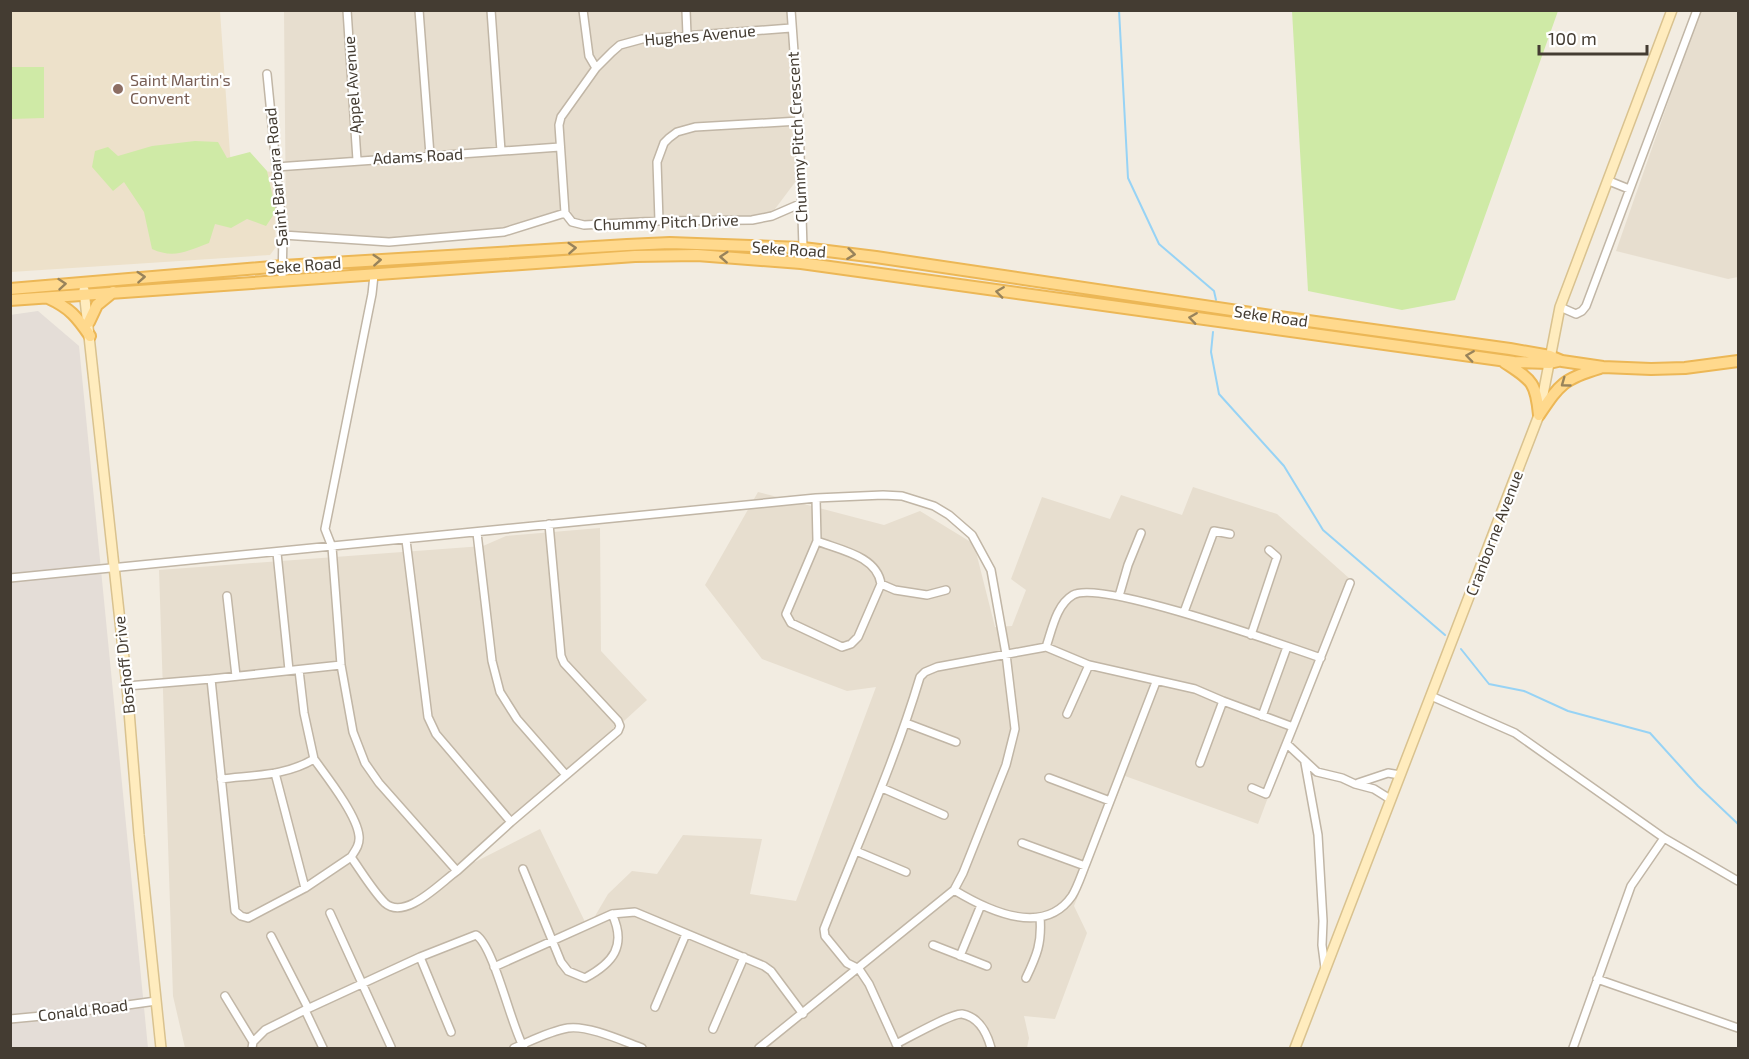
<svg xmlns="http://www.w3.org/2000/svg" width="1749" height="1059" viewBox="0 0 1749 1059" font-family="'Exo 2',sans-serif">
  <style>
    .residential { fill: #e7decf }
    .industrial { fill: #e4ddd7 }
    .education { fill: #ede1ca }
    .green { fill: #cfeaa6 }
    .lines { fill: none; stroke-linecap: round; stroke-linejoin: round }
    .stream { stroke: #97d3f5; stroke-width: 2 }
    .street-casing { stroke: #c1b6a6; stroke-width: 10 }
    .secondary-casing { stroke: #d9c28f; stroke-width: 12 }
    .primary-casing { stroke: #ecb756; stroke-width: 14 }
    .street { stroke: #fff; stroke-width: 7 }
    .secondary { stroke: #ffecbe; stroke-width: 9 }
    .primary { stroke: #ffd98d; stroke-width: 10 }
    .oneway { stroke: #98835b }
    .education-dot { fill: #8d6e63; stroke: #fff; stroke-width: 2 }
    .labels { text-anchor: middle; stroke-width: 4.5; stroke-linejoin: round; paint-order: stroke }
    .street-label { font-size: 16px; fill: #443c32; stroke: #fff }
    .education-label { font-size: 16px; fill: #785e54; stroke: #fff; text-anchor: start }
  </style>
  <rect width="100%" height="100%" fill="#f2ece1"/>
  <path class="residential" d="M295,10L787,11L799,177L769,217L587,221L564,215L520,228L352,242L286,230L284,11Z
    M1700,11H1738V277L1728,279L1616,251Z
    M1193,487L1277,514L1350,579L1258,824L1125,776L1074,906L1087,933L1055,1019L1024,1016L1029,1038L1027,1048H185L173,996L159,570L483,546L506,536L600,528L601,651L647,700L474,858L475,862L540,829L588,928L608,894L632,871L657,874L683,835L762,839L750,894L796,901L876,687L847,691L762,659L705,585L758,492L884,525L920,511L974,544L995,627L1012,626L1026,590L1011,579L1042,497L1110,519L1121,495L1182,515Z"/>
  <path class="industrial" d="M38,311L79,346L148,1048H11L10,315Z"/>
  <path class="education" d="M11,11H220L231,168L273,172L276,247L270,255L11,272Z"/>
  <path class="green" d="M1292,11H1558L1455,300L1402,310L1308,291Z
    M11,67H44V118L11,119Z
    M195,141L218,142L227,158L250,152L267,171L276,211L266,226L247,219L231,228L215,224L209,243C187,251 174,259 152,249L144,212L124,182L113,191L92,167L95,151L108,147L118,156L152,146Z"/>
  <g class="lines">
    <path class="stream" d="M1119,10L1128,178L1159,244L1214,291L1216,300
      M1213,332L1211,352L1219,394L1284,466L1323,530L1445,635
      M1461,649L1489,684L1524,691L1568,711L1650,733L1698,786L1738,824"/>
    <defs>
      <path id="street" d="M347,10L357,160
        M419,10L430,155
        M491,10L501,151
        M583,10L589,56L596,68
        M686,10L687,35
        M791,10L799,121L803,248L801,263
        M267,74L283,235L282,281
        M276,167L560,147
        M1609,181L1629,189
        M565,213L559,125L561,117L596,68L612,52L620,45L642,39L791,28
        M659,221L657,162L664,143L669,138L677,132L695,127L799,121
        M283,235L389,242L504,232L565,213L572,222L584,225L659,221L752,220L772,216L802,203
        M374,275L372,294L325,529L332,547L341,665L353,732L365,763L379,783L457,871L511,822L618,731L620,726L618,721L564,663L561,656L549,524
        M1560,307L1576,314L1582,311L1586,306L1697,10
        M816,498L817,541L786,614L791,623L842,647L851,644L858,637L881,584C877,556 840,550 817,541
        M477,533L492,661L500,692L517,719L566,775
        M406,540L428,717L436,734L511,822
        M277,553L289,670
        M10,578L816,498L883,495L902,496L934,506L949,515L972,535L991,570L1006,654L1015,729L1006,765L963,873L954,890L759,1048
        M881,584L895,590L927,595L946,590
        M227,596L236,676
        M1119,596L1128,565L1141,533
        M1184,612L1214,531L1230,534
        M1251,635L1277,557L1269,550
        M1046,647C1052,630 1056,605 1073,595C1100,579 1283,645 1321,658
        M341,665L211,679L235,911L241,916L248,918L305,888L351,857C361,871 373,891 385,903C405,921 440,883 457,871
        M127,686L211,679
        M1431,696L1515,733L1664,838L1738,881
        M1223,701L1293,727L1266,794L1252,788
        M1067,714L1089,665
        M1262,716L1287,647
        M906,723L956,742
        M1293,727L1350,583
        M1287,744L1317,772L1342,778L1355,784L1374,789L1390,799
        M314,759C327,777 357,815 359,836C360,845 355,851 351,857
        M1305,763L1318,835L1323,921L1322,945L1325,968
        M275,773L305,888
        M1049,778L1110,801
        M221,779C253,775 286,776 314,759L304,713L299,670
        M1358,783L1388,773L1400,775
        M882,788L944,815
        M1022,843L1085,866
        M856,851L906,872
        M523,869L561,962L568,971L585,978C613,963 627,946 612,914
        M954,890C987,910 1043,938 1072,896C1077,888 1081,876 1085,866L1156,682
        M330,913L391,1047
        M271,936L308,1008
        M933,945L987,966
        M960,956L981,905
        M420,957L451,1032
        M494,967L612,914L635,912L764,966L771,971L803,1014
        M1026,978C1037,955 1042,943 1040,917
        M1597,979L1738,1028
        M225,996L253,1042
        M655,1007L686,934
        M305,1010L323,1048
        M10,1019L63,1014L156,1001
        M713,1029L744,957
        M896,1044C908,1038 952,1013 962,1014C979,1017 987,1033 991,1048
        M252,1048L253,1042L265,1030L305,1010L420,957L476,935C494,946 511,1026 524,1048
        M514,1048C531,1041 550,1031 568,1028C588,1025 623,1041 642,1048
        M898,1048L869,984L859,969L847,963L825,936L824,929C857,845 894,764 920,677L925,672L937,667L1046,647L1089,665L1195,689L1223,701L1200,763
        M1573,1048L1631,886L1664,838"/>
      <path id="secondary" d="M84,290L127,686L139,835L161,1048
        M1295,1048L1539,415L1560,307L1672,10"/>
      <path id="primary" d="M10,289L283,266L627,245L670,243L803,248L876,257L1272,316L1510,349L1550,356L1562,361L1603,367L1651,369L1685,368L1738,361
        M48,298C70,308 77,317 90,336
        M10,300L635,256L697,255L801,263L1514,362L1549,363L1558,361
        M89,322L97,305L113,292
        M1504,362C1531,380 1536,381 1539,415
        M1539,415C1560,384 1563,379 1600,368"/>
    </defs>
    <use href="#street" class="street-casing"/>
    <use href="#secondary" class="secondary-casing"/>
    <use href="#primary" class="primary-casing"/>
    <use href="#street" class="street"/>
    <use href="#secondary" class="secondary"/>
    <use href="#primary" class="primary"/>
  </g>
  <defs><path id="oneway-chevron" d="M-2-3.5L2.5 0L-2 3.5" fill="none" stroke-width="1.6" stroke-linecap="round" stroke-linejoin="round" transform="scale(1.5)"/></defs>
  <g class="oneway">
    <use href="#oneway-chevron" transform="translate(572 248) rotate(-4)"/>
    <use href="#oneway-chevron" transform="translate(851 254) rotate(7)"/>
    <use href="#oneway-chevron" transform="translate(724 257) rotate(-176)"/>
    <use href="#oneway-chevron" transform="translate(377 260) rotate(-4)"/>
    <use href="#oneway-chevron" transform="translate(141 277) rotate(-4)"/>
    <use href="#oneway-chevron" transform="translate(62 284) rotate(-5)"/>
    <use href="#oneway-chevron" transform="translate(1000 292) rotate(-172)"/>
    <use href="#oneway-chevron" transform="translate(1193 318) rotate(-172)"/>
    <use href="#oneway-chevron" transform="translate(1470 356) rotate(-172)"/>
    <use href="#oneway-chevron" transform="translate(1565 383) rotate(144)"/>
  </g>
  <circle class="education-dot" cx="118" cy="89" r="6"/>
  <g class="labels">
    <g class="street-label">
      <text transform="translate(700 35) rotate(-5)" y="6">Hughes Avenue</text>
      <text transform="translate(352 85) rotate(-94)" y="6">Appel Avenue</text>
      <text transform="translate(797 137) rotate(-93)" y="6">Chummy Pitch Crescent</text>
      <text transform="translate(418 156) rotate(-3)" y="6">Adams Road</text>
      <text transform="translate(276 177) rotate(-95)" y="6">Saint Barbara Road</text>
      <text transform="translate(666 222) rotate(-2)" y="6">Chummy Pitch Drive</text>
      <text transform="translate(789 249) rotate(4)" y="6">Seke Road</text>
      <text transform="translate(304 265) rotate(-4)" y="6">Seke Road</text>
      <text transform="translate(1271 316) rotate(8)" y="6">Seke Road</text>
      <text transform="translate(1494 533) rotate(-69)" y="6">Cranborne Avenue</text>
      <text transform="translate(124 665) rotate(-96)" y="6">Boshoff Drive</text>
      <text transform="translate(83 1010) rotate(-7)" y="6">Conald Road</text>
    </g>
    <g class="education-label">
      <text x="130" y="86">Saint Martin's<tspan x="130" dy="18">Convent</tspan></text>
    </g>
  </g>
  <rect width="1749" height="1059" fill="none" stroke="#443c32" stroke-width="24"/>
  <path d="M1539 45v9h108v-9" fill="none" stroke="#443c32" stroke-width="3"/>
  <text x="1548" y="45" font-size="18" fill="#443c32" stroke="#ffffff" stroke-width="4.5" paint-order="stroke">100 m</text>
</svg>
